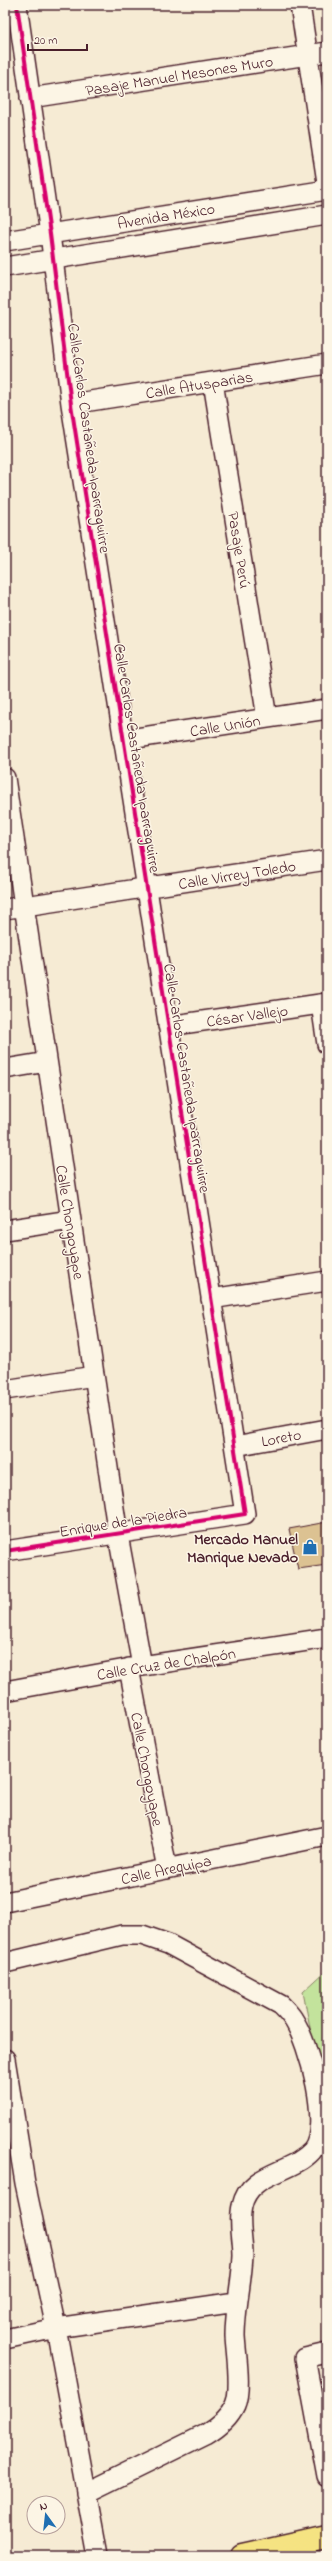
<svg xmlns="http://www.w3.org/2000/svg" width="332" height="2561" viewBox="0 0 332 2561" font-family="'Indie Flower',sans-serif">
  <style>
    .green { fill: #c3e39c; stroke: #868164 }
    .building { fill: #dcc292; stroke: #4a1f2b }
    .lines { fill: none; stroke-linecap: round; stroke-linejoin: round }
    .minor-casing { stroke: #4a1f2b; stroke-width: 22 }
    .major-casing { stroke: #4a1f2b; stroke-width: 25 }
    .minor { stroke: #fcf5e5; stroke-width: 19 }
    .major { stroke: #f5e382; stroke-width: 22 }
    .cycleway-casing { stroke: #fcf5e5; stroke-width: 6 }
    .cycleway { stroke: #d6006c; stroke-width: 4 }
    .labels { text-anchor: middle; stroke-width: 3; stroke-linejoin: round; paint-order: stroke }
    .street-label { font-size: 16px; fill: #4a1f2b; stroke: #fcf5e5 }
    .poi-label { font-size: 16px; font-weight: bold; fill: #4a1f2b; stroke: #fcf5e5; text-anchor: end }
  </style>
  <rect width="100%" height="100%" fill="#f6ebd4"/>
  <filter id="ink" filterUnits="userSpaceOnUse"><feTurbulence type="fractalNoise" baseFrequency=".025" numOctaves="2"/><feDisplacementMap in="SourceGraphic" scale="8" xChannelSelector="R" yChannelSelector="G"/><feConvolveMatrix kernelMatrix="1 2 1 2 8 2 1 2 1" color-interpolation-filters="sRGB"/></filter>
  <g filter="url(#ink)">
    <path class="green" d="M327,1970V2113L303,1992Z"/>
    <path class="building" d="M327,1522V1565L298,1569L289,1529Z"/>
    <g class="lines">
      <defs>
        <path id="minor" d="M300,5L327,182
          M30,98L327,52
          M5,241L327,190
          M5,267L327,215
          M213,382L267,718
          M71,404L327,364
          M123,740L327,709
          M5,778L118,1535L142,1666
          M5,909L327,860
          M321,1004L327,1044
          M168,1026L327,1003
          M5,1069L47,1062
          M5,1230L71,1220
          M211,1299L327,1281
          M5,1390L94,1376
          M235,1446L327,1429
          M5,1551L245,1514L71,404L50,234L17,5
          M129,1668L167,1869
          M5,1691L142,1666L327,1638
          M5,1902L327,1836
          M5,1963L122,1935H142L168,1944L281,2005C285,2009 290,2014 293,2019C309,2043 332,2127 312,2151C291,2174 249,2172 242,2206C238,2222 243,2239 243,2255C242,2282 235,2308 235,2336C236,2354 242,2389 235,2405C229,2418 218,2427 206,2434L86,2493
          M5,2059L25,2183L56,2328L98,2556
          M5,2339L56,2328L236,2302
          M327,2353L305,2358L327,2476"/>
        <path id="major" d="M242,2556L327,2537"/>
      </defs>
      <use href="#minor" class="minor-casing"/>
      <use href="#major" class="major-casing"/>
      <use href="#minor" class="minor"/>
      <use href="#major" class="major"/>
      <defs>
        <path id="cycleway" d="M5,1551L245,1514L71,404L50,234L17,5"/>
      </defs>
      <use href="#cycleway" class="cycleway-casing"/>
      <use href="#cycleway" class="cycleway"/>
    </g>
  </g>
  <defs>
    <symbol id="shop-bare" viewBox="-9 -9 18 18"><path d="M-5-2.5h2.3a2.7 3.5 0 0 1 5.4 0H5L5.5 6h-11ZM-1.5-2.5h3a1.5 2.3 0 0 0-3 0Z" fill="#1f6fb2" stroke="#fcf5e5" stroke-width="2.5" paint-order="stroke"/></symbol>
  </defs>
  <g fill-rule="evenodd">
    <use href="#shop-bare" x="299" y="1536" width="22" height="22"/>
  </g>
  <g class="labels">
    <g class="street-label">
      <text transform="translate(179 75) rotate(-9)" y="6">Pasaje Manuel Mesones Muro</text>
      <text transform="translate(166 215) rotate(-9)" y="6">Avenida México</text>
      <text transform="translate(199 384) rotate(-9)" y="6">Calle Atusparias</text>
      <text transform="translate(90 438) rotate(82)" y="6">Calle Carlos Castañeda Iparraguirre</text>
      <text transform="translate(240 550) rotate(81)" y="6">Pasaje Perú</text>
      <text transform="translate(225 725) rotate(-9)" y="6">Calle Unión</text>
      <text transform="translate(138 758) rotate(81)" y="6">Calle Carlos Castañeda Iparraguirre</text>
      <text transform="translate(237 874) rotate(-9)" y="6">Calle Virrey Toledo</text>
      <text transform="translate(247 1015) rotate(-8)" y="6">César Vallejo</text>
      <text transform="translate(188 1078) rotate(81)" y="6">Calle Carlos Castañeda Iparraguirre</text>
      <text transform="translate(71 1222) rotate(81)" y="6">Calle Chongoyape</text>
      <text transform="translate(281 1437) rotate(-11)" y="6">Loreto</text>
      <text transform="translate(123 1521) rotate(-9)" y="6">Enrique de la Piedra</text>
      <text transform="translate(166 1663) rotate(-9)" y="6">Calle Cruz de Chalpón</text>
      <text transform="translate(148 1769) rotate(79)" y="6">Calle Chongoyape</text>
      <text transform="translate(166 1869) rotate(-12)" y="6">Calle Arequipa</text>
    </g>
    <g class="poi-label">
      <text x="298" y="1544">Mercado Manuel<tspan x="298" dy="18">Manrique Nevado</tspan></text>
    </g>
  </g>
  <rect width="332" height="2561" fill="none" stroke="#fcf5e5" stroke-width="20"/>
  <rect x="10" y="10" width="312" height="2541" fill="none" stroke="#4a1f2b" stroke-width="1.5" filter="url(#ink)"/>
  <g transform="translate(46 2515) rotate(345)"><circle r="19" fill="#fcf5e5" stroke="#b59f9b"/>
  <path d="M0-3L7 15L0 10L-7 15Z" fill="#1f6fb2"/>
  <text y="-6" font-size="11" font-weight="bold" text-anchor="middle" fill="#4a1f2b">N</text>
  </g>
  <path d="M28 44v6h59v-6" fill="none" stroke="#4a1f2b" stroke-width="2"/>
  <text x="34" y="44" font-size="12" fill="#4a1f2b" stroke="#fcf5e5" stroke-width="3" paint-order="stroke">20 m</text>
</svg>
